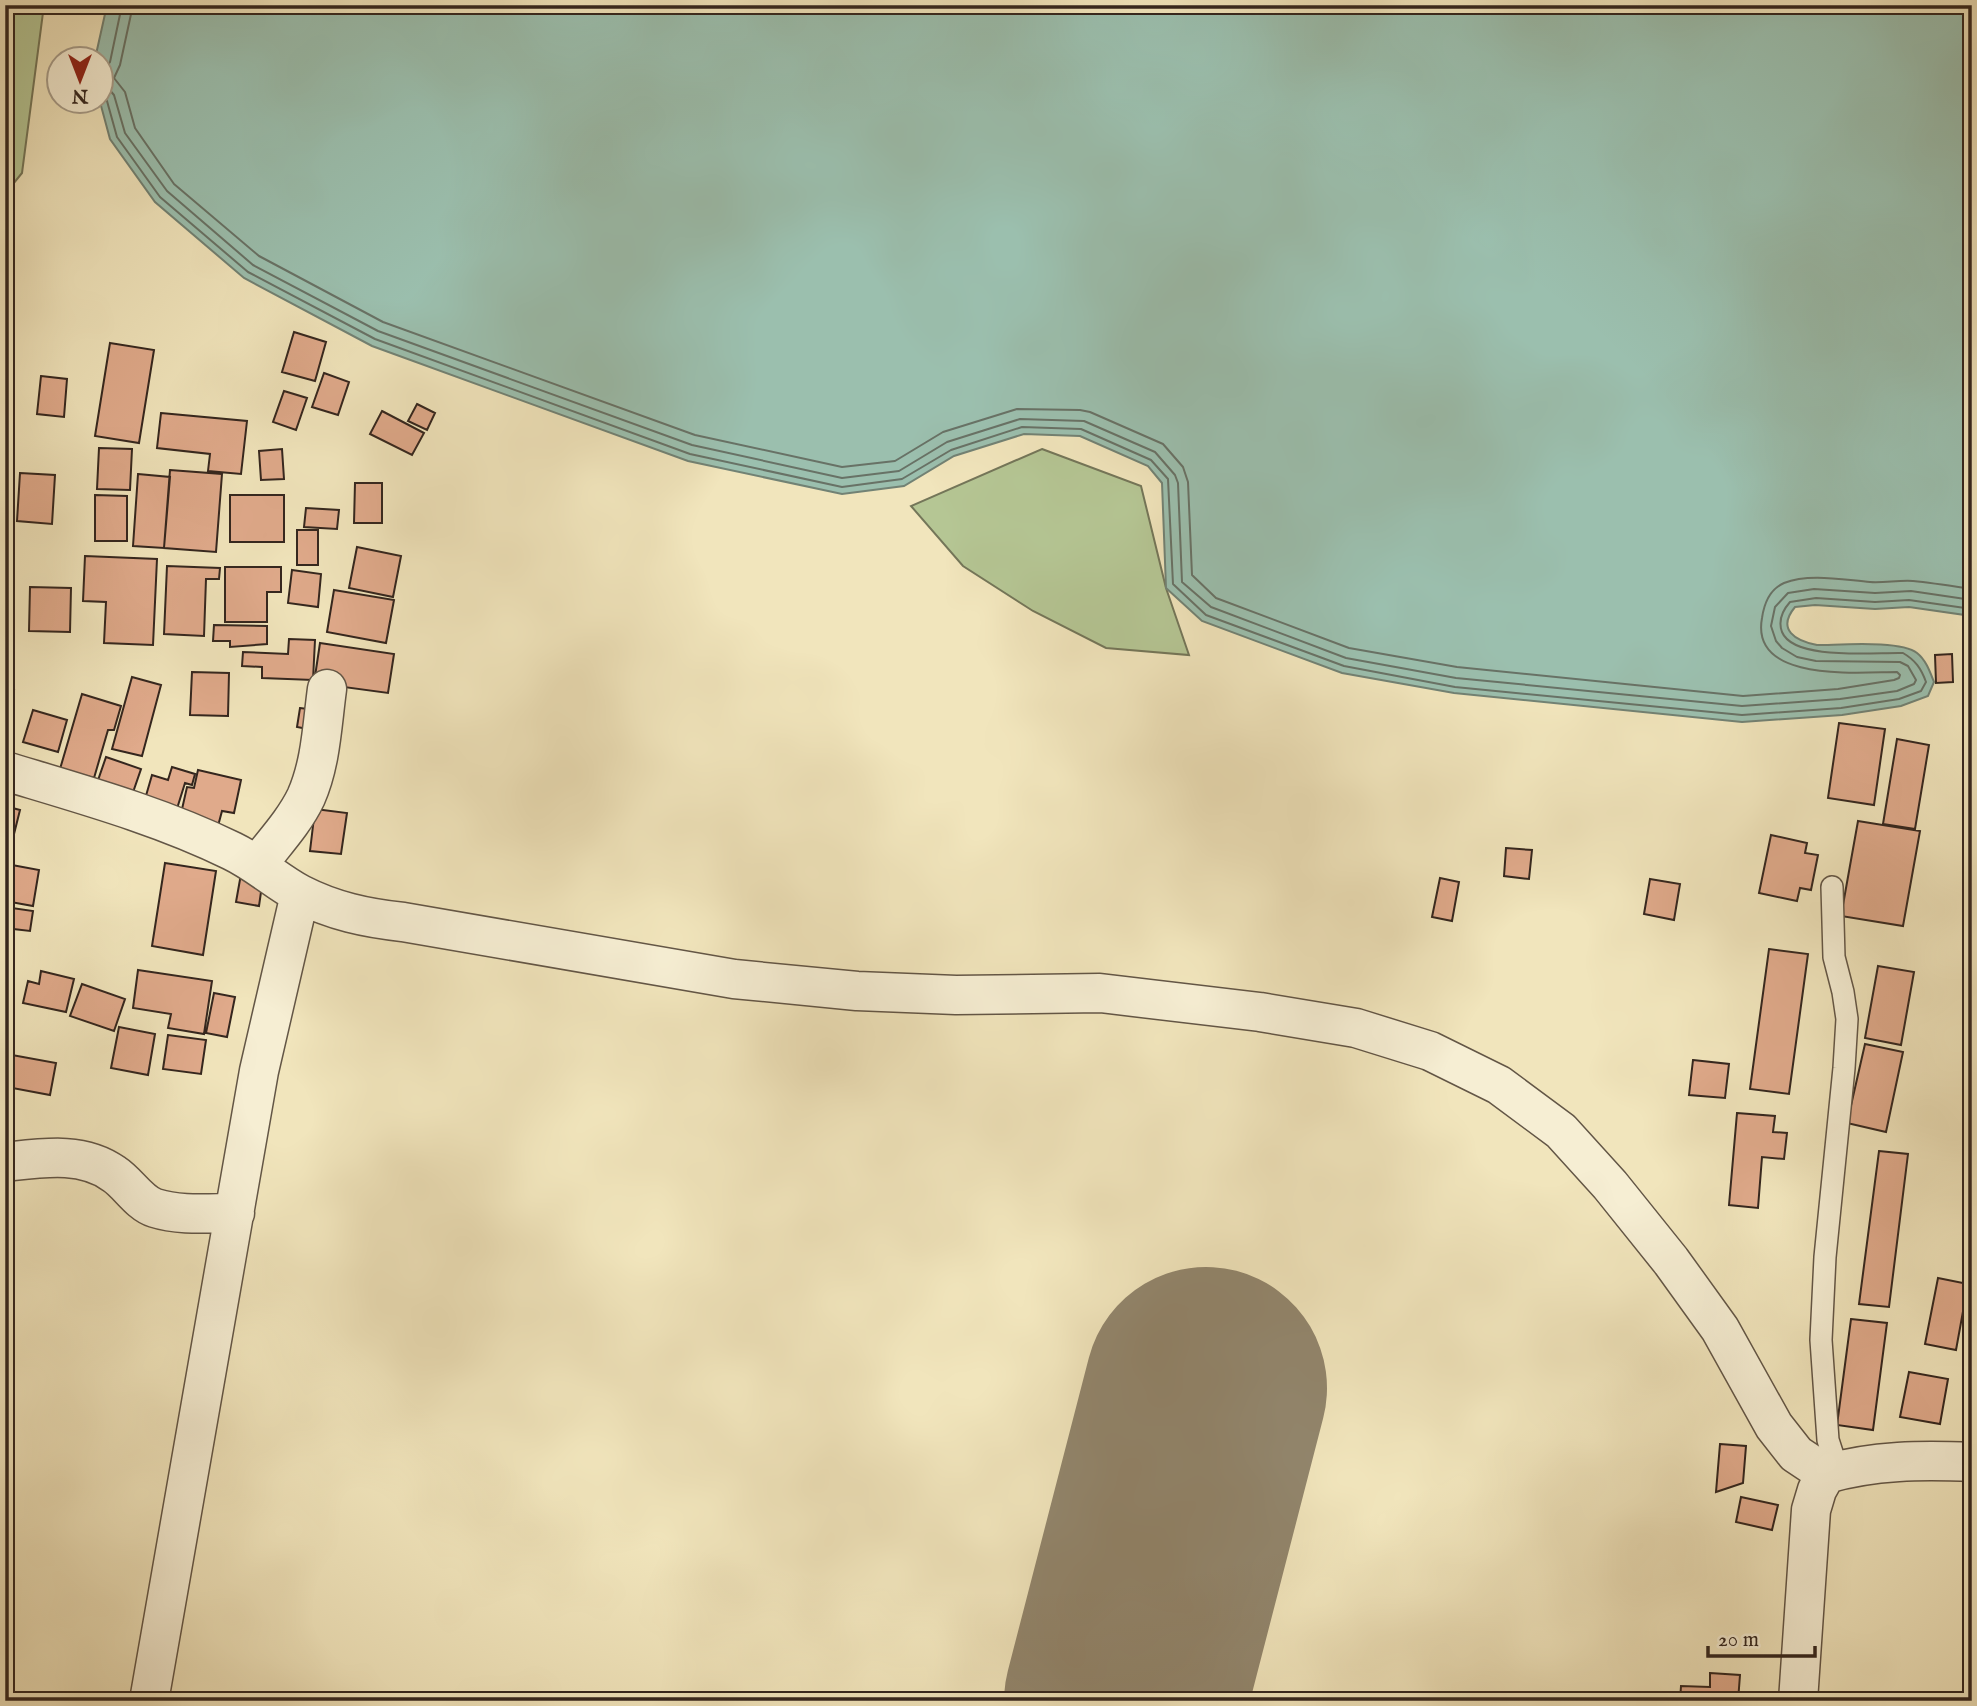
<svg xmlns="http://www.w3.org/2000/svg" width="1977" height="1706" viewBox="0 0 1977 1706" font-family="'IM FELL English',serif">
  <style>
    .green { fill: #b5c694; stroke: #747659; stroke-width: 2 }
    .water { fill: #9bbfae; stroke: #728274; stroke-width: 2 }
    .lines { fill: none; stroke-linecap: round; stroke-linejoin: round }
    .shore { stroke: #687266; stroke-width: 2 }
    .runway { stroke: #92866d; stroke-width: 242 }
    .building { fill: #e0aa8b; stroke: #34261e; stroke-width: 2 }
    .service-casing { stroke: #635646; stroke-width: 24 }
    .minor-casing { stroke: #635646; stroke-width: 41 }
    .tertiary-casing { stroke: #635646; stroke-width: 41 }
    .service { stroke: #f6eed3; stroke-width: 21 }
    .minor { stroke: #f6eed3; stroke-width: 38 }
    .tertiary { stroke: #f6eed3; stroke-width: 38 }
  </style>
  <rect width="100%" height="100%" fill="#f1e5bc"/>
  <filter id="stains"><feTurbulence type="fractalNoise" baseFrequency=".00286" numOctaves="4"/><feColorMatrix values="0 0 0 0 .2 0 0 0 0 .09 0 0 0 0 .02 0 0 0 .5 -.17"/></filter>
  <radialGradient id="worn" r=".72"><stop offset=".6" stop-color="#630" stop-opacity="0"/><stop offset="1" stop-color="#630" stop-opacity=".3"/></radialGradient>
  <path class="green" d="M5,5H44L22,173L5,194Z
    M1042,449L1141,486L1166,588L1189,655L1106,648L1033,611L963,566L911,506Z"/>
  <path class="water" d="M107,5H1972V616L1909,607L1875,609L1815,605L1795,607C1776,630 1796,641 1817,645C1840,645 1901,640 1917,653C1926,660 1930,672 1934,682L1928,696L1901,706L1842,715L1742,722L1454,693L1342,673L1202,621L1166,588L1162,483L1148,466L1080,436L1024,434L954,456L904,486L842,494L688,461L372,346L244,278L155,202L110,139L100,102L102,60L95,59Z"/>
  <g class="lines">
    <path class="shore" d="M133,5L120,65L114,78L125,92L135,128L174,184L259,256L383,322L695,435L842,467L895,461L943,432L1017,409L1080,410L1090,412L1163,444L1183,467L1188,482L1192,575L1216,598L1349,648L1457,667L1743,696L1838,689L1894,680L1899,678L1900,675L1897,672C1859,672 1750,683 1762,618C1764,604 1770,589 1784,583C1809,573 1844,580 1870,582C1884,583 1899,580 1913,581C1933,583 1952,586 1972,589
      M102,73L110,62L122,5
      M102,86L108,88L114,95L125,133L167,191L253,265L378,331L692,445L842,478L899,471L947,442L1020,419L1084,421L1155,452L1175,475L1178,483L1182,582L1211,607L1346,658L1456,678L1742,706L1840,699L1897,691L1914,684L1916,680L1908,666L1900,662L1816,661L1797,657L1782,648L1776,641L1771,626L1775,607L1788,593L1814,589L1875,593L1911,591L1972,600
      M102,95L107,101L117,137L160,197L248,272L375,339L690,454L842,487L902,479L951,450L1022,427L1081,429L1151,460L1168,479L1173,584L1206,615L1344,666L1455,687L1742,715L1841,708L1899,699L1921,691L1926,682C1921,668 1915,660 1903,653C1875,652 1794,661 1782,632C1778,621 1782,611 1790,602L1816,598L1875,602L1909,600L1972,609"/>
    <path class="runway" d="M1125,1701L1206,1388"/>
  </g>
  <path class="building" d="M294,332L326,342L315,381L282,372Z
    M110,343L154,350L139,443L95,436Z
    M324,373L349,382L338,415L312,407Z
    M41,376L67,379L64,417L37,414Z
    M284,391L307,398L296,430L273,422Z
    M417,404L435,413L427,430L408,421Z
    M382,411L424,433L412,455L370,434Z
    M161,413L247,421L241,474L208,471L210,454L157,448Z
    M99,448L132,449L130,490L97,489Z
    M282,449L284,479L261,480L259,451Z
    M170,470L222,474L216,552L164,548Z
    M20,473L55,475L52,524L17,521Z
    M138,474L170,477L164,548L133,546Z
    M355,483H382V523H354Z
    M95,495L127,496V541H95Z
    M230,495H284V542H230Z
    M306,508L339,510L337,529L304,527Z
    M297,530H318V565H297Z
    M357,547L401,556L393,597L349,588Z
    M85,556L157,559L153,645L104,643L106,602L83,601Z
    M167,566L220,568L219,579H206L204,636L164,634Z
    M225,567H281V592H267V622H225Z
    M292,570L321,574L318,607L288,603Z
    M30,587L71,588L70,632L29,631Z
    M334,590L394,600L386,643L327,632Z
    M214,625L267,626V644L230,647V641H213Z
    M289,639L315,640L313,680L262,678V667L242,666L243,652L288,654Z
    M320,643L394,654L388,693L314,683Z
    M1952,654L1953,682L1936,683L1935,655Z
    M192,672L229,673L228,716L190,715Z
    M132,677L161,685L142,756L112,749Z
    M5,688L14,690L8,718L5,717Z
    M82,694L121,706L114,730H108L94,778L60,769Z
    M300,708L316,710L313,730L297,727Z
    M33,710L67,720L58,752L23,742Z
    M1839,723L1885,729L1874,805L1828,798Z
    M1897,739L1929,745L1915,829L1883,824Z
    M106,757L141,769L130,801L95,789Z
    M172,767L195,774L192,785L185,783L175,815L143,806L152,775L168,780Z
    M198,770L241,780L234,813L222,811L218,826L180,818L187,787L194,788Z
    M5,806L20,810L10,850L5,849Z
    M315,809L347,813L341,854L310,851Z
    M1858,821L1920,831L1903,926L1841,916Z
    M1771,835L1807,843L1805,853L1818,855L1811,890L1800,888L1797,901L1759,893Z
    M1506,848L1532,850L1529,879L1504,876Z
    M165,863L216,871L203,955L152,946Z
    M12,865L39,870L33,906L5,901V876Z
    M241,874L263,878L259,906L236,902Z
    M1440,878L1459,882L1452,921L1432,917Z
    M1650,879L1680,884L1674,920L1644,914Z
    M5,907L33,911L30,931L5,928Z
    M1769,949L1808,954L1789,1094L1750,1089Z
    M1878,966L1914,972L1901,1045L1865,1038Z
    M138,970L212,981L204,1034L168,1028L171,1014L133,1008Z
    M41,971L74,979L66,1012L23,1003L28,981L39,984Z
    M82,984L125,999L114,1031L70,1016Z
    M214,993L235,997L227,1037L206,1033Z
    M119,1027L155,1034L148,1075L111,1068Z
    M168,1035L206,1040L201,1074L163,1069Z
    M1865,1044L1903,1052L1886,1132L1847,1123Z
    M12,1055L56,1063L50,1095L7,1087Z
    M1693,1060L1729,1064L1725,1098L1689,1095Z
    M1737,1113L1775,1116L1773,1132L1787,1133L1784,1159L1762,1157L1758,1208L1729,1205Z
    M1879,1151L1908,1154L1889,1307L1859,1304Z
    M1938,1278L1968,1284L1956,1350L1925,1344Z
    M1851,1319L1887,1323L1873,1430L1837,1425Z
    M1909,1372L1948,1379L1940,1424L1900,1417Z
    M1720,1444L1746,1446L1743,1483L1716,1492Z
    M1741,1497L1778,1505L1772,1530L1736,1522Z
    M1710,1673L1740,1675L1738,1701H1680L1681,1686L1710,1687Z"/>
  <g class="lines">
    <defs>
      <path id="service" d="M1832,887L1834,957L1843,992L1847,1019L1844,1068L1825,1257L1821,1340L1828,1440L1838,1471"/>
      <path id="minor" d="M5,771C81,794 161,816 232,851C257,863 276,881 300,894C333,911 366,918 403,922L734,979L857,991L956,995L1100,993L1260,1012L1356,1028L1430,1051L1499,1085L1561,1131L1610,1185L1671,1261L1720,1329L1774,1426L1796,1454L1826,1474
        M258,864C274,843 294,822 306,797C321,763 322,726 327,689
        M5,1162C42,1158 82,1151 114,1174C128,1183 139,1203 155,1208C180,1216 209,1213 235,1213
        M149,1701L259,1071L300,894"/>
      <path id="tertiary" d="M1798,1701L1811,1510L1817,1490L1826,1474C1874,1460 1922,1460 1972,1462"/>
    </defs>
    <use href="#service" class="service-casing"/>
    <use href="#minor" class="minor-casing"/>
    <use href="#tertiary" class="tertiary-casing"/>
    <use href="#service" class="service"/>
    <use href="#minor" class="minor"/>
    <use href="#tertiary" class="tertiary"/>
  </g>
  <rect width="1977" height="1706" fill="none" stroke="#f1e5bc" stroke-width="28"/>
  <rect x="7" y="7" width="1963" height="1692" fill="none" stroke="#34261e" stroke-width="3.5"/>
  <rect x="14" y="14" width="1949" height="1678" fill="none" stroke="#34261e" stroke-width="2"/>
  <g transform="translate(80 80) rotate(180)"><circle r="33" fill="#f6eed3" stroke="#a89e8b" stroke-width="2"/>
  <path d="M0-5L12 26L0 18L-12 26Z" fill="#8f2418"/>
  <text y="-10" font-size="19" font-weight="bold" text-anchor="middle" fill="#34261e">N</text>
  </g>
  <path d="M1708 1646v10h107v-10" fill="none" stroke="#34261e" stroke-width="3.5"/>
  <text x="1718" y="1646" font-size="21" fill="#34261e" stroke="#f6eed3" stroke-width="5" paint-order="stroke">20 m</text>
  <rect width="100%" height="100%" filter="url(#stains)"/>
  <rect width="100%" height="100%" fill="url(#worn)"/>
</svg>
